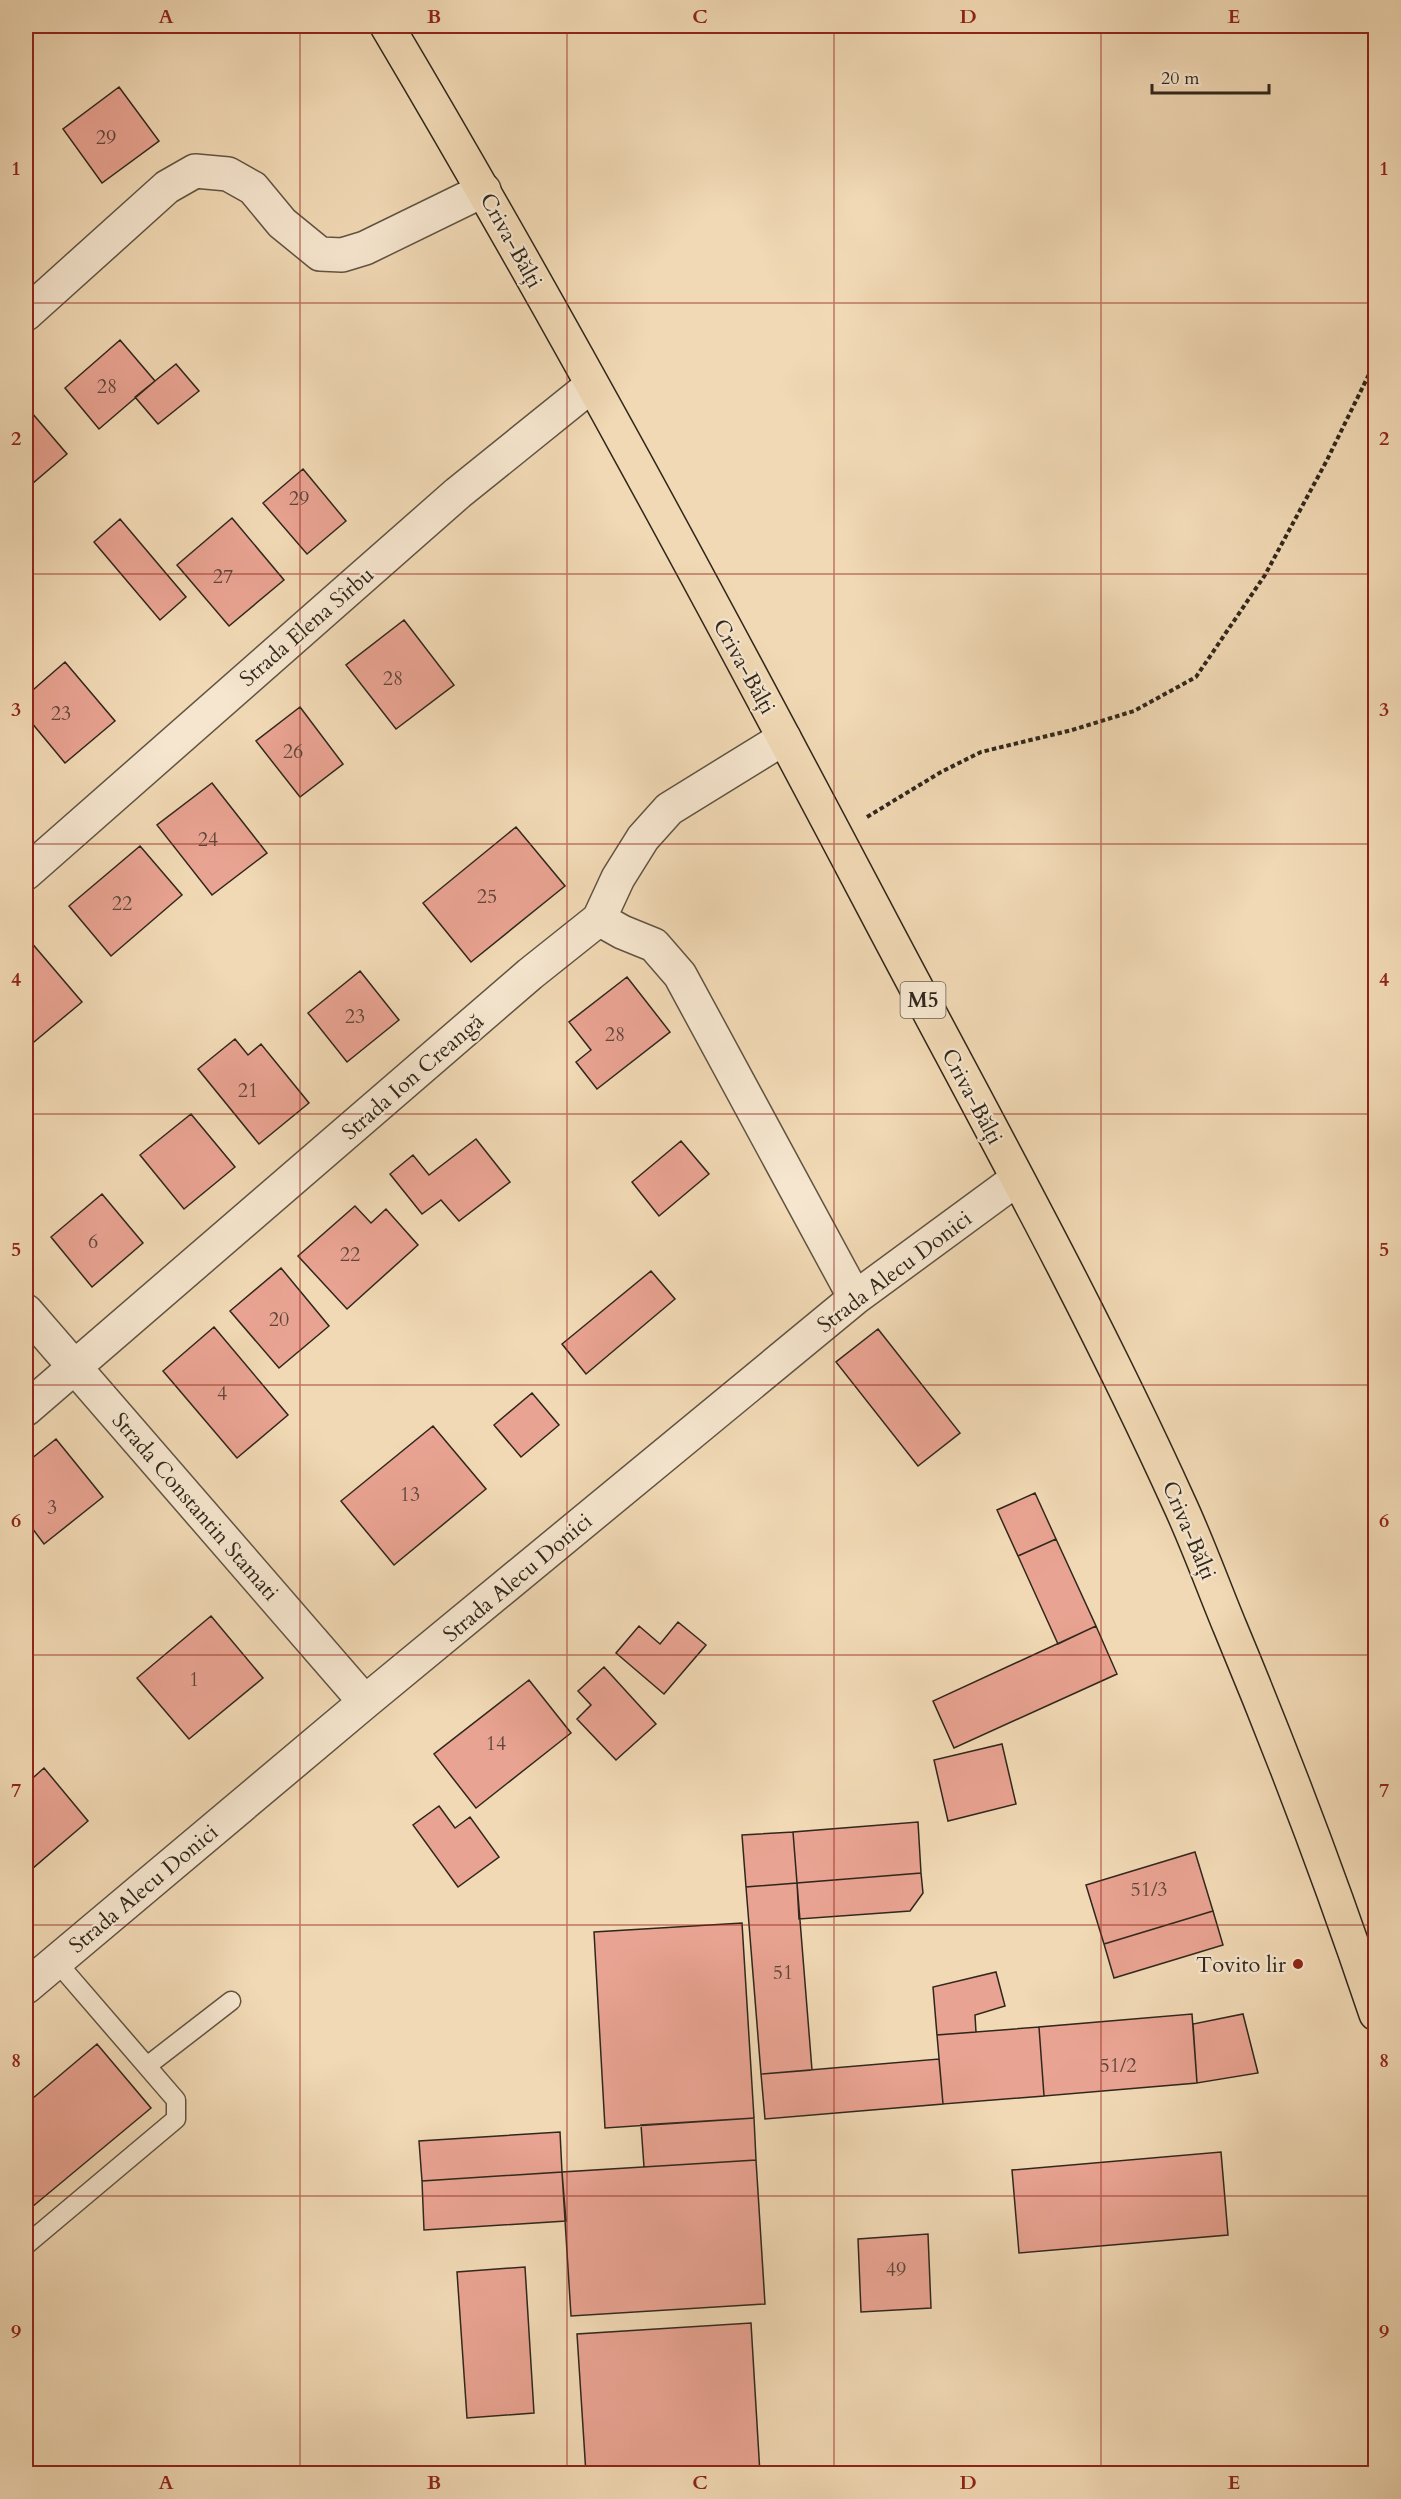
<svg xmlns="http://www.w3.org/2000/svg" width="1401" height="2499" viewBox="0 0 1401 2499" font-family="Cardo,serif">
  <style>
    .building { fill: #e9a392; stroke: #30271c; stroke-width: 1.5 }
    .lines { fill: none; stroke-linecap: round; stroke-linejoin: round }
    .lane-casing { stroke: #605442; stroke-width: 21 }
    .street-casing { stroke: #605442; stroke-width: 36 }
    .highway-casing { stroke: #30271c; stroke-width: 36 }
    .path { stroke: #30271c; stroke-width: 4; stroke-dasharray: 4.5 3; stroke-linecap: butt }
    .lane { stroke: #f6e6cf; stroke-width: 18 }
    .street { stroke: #f6e6cf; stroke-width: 33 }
    .highway { stroke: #f1d9b5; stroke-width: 33 }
    .grid { fill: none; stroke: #8f2418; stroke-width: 1.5; stroke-opacity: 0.55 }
    .poi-dot { fill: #8f2418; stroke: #f6e6cf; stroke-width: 2 }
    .labels { text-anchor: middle; stroke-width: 4.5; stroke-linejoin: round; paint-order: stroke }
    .number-label { font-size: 20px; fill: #5e463a }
    .shield { fill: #f6e6cf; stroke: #6b6052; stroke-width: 1.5 }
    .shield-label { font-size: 21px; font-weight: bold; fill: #30271c }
    .street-label { font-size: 22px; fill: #30271c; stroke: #f6e6cf }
    .poi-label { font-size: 22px; fill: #30271c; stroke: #f6e6cf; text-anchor: end }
    .neatline { fill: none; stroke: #8f2418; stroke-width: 2 }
    .grid-label { font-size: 20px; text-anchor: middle; font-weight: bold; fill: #8f2418 }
  </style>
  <rect width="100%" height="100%" fill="#f1d9b5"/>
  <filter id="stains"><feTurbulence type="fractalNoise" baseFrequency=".00333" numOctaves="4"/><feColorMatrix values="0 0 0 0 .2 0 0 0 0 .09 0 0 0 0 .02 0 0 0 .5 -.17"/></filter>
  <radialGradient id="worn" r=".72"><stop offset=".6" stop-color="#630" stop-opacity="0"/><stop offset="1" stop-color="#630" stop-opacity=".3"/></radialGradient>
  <path class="building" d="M119,87L159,141L102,183L63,129Z
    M120,340L155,381L99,429L65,388Z
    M176,364L199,391L158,424L135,397Z
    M26,406L67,454L26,489Z
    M303,469L346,521L307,554L263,503Z
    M232,518L284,580L229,626L177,565Z
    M120,519L186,597L160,620L94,542Z
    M404,620L454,685L396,729L346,665Z
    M65,662L115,721L65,763L26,716V696Z
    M300,707L343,764L300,797L256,741Z
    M212,783L267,853L212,895L157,825Z
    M516,827L565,886L471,962L423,903Z
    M140,846L182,895L111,956L69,906Z
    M30,941L82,1002L28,1047L26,1044V944Z
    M360,971L399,1020L347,1062L308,1013Z
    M627,977L670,1032L597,1089L576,1062L591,1050L569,1022Z
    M235,1039L248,1055L261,1044L309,1103L259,1144L198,1069Z
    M191,1114L235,1167L184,1209L140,1155Z
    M476,1139L510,1182L459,1221L441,1200L422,1214L390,1174L413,1155L429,1175Z
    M681,1141L709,1174L659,1216L632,1182Z
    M102,1194L143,1243L92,1287L51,1237Z
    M355,1206L371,1223L386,1209L418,1245L347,1309L298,1256Z
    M281,1268L329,1326L279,1368L230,1311Z
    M651,1271L675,1299L586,1374L562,1344Z
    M214,1327L288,1415L237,1458L163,1371Z
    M878,1329L960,1433L918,1466L836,1362Z
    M532,1393L559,1425L521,1457L494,1425Z
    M433,1426L486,1489L394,1565L341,1501Z
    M56,1439L103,1497L44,1544L26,1520V1463Z
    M1035,1493L1056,1539L1018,1556L997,1510Z
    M1056,1539L1096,1626L1058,1644L1018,1556Z
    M211,1616L263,1678L189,1739L137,1678Z
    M678,1622L706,1645L664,1694L616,1653L639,1626L660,1644Z
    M1096,1626L1117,1674L954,1748L933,1701Z
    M604,1667L656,1724L616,1760L577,1719L591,1705L578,1691Z
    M529,1680L571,1733L476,1808L434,1754Z
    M1002,1744L1016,1804L948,1821L934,1760Z
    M44,1768L88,1821L26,1874V1784Z
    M439,1806L455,1828L470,1817L499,1857L458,1887L413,1825Z
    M918,1822L921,1873L797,1883L793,1832Z
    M793,1832L797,1883L746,1887L742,1835Z
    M1195,1852L1213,1911L1104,1944L1086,1885Z
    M921,1873L923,1893L910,1911L799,1919L797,1883Z
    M797,1883L812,2070L761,2074L746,1887Z
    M1213,1911L1223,1945L1114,1978L1104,1944Z
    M742,1923L754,2118L605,2128L594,1932Z
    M996,1972L1005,2006L975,2015L976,2032L937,2035L933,1987Z
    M1192,2014L1197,2083L1044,2096L1039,2027Z
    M1243,2014L1258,2073L1197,2083L1193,2024Z
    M1039,2027L1044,2096L943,2104L937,2035Z
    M97,2044L151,2108L26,2212V2104Z
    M939,2059L943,2104L765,2119L761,2074Z
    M754,2118L756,2160L644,2167L641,2125Z
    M560,2132L562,2172L422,2181L419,2141Z
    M1221,2152L1228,2235L1019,2253L1012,2170Z
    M756,2160L765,2304L571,2316L562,2172Z
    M562,2172L566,2221L424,2230L422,2181Z
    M928,2234L931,2308L861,2312L858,2239Z
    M525,2267L534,2413L467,2418L457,2272Z
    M751,2323L760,2474H586L577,2334Z"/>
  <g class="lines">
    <defs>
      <path id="lane" d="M147,2066L231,2001
        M26,2245L176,2119V2100L56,1961"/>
      <path id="street" d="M26,314L167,187L195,171L228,174L253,188L282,223L320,254L342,255L365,248L484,190
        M26,873L458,493L592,385
        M599,919L622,932L654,945L680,975L855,1298
        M26,1311L365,1702
        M26,1409L530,974L599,919L618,878L643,838L669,809L784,738
        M26,1987L365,1702L855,1298L1017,1179"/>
      <path id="highway" d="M387,26C558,314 717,610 873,906C977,1104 1087,1300 1179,1503C1198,1544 1213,1586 1230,1627C1283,1754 1332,1883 1376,2014"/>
    </defs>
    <use href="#lane" class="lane-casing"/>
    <use href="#street" class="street-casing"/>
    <use href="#highway" class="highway-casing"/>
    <path class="path" d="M867,817L941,772L981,752L1072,730L1134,711L1196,677L1265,575L1326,462L1376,360"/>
    <use href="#lane" class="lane"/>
    <use href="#street" class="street"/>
    <use href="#highway" class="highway"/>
  </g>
  <path class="grid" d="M300,26V2474M567,26V2474M834,26V2474M1101,26V2474M26,303H1376M26,574H1376M26,844H1376M26,1114H1376M26,1385H1376M26,1655H1376M26,1925H1376M26,2196H1376"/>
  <circle class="poi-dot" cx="1298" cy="1964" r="6"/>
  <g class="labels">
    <g class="number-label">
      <text x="106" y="144">29</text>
      <text x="107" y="393">28</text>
      <text x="299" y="505">29</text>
      <text x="223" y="583">27</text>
      <text x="393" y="685">28</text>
      <text x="61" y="720">23</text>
      <text x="293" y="758">26</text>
      <text x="208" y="846">24</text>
      <text x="487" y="903">25</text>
      <text x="122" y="910">22</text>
      <text x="355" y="1023">23</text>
      <text x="615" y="1041">28</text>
      <text x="248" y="1097">21</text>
      <text x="93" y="1248">6</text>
      <text x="350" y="1261">22</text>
      <text x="279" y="1326">20</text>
      <text x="222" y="1400">4</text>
      <text x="410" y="1501">13</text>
      <text x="52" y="1514">3</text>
      <text x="194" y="1686">1</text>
      <text x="496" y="1750">14</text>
      <text x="1149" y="1896">51/3</text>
      <text x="783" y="1979">51</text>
      <text x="1118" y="2072">51/2</text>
      <text x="896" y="2276">49</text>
    </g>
    <rect class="shield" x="900.5" y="982" width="45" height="36" rx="4.5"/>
    <g class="shield-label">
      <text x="923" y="1007">M5</text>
    </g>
    <g class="street-label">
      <text transform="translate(512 240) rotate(61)" y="8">Criva-Bălți</text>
      <text transform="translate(306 626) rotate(-41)" y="8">Strada Elena Sîrbu</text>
      <text transform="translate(745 666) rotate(61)" y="8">Criva-Bălți</text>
      <text transform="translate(412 1076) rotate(-41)" y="8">Strada Ion Creangă</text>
      <text transform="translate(973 1096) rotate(62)" y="8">Criva-Bălți</text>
      <text transform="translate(894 1271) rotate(-37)" y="8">Strada Alecu Donici</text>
      <text transform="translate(196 1506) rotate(49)" y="8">Strada Constantin Stamati</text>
      <text transform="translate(1190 1530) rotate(67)" y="8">Criva-Bălți</text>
      <text transform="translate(517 1577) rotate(-40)" y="8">Strada Alecu Donici</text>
      <text transform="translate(143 1888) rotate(-40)" y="8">Strada Alecu Donici</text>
    </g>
    <g class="poi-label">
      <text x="1286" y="1972">Tovito lir</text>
    </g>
  </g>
  <rect width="1401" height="2499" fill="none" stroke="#f1d9b5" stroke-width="66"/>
  <path d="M1152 84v9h117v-9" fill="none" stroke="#30271c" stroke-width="3"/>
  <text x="1161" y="84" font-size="18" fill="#30271c" stroke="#f6e6cf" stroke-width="4.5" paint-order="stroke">20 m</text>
  <rect x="33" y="33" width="1335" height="2433" class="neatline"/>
  <g class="grid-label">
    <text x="166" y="23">A</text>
    <text x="434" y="23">B</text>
    <text x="700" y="23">C</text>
    <text x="968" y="23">D</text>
    <text x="1234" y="23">E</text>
    <text x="16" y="175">1</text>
    <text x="1384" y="175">1</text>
    <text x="16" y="445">2</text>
    <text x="1384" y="445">2</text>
    <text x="16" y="716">3</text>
    <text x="1384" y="716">3</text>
    <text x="16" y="986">4</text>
    <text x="1384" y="986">4</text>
    <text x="16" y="1256">5</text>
    <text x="1384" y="1256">5</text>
    <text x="16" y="1527">6</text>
    <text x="1384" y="1527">6</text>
    <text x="16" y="1797">7</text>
    <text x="1384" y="1797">7</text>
    <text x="16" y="2067">8</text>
    <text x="1384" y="2067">8</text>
    <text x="16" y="2338">9</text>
    <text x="1384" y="2338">9</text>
    <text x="166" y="2489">A</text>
    <text x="434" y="2489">B</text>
    <text x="700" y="2489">C</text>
    <text x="968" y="2489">D</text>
    <text x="1234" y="2489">E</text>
  </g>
  <rect width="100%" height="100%" filter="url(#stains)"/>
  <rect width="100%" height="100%" fill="url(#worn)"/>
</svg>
